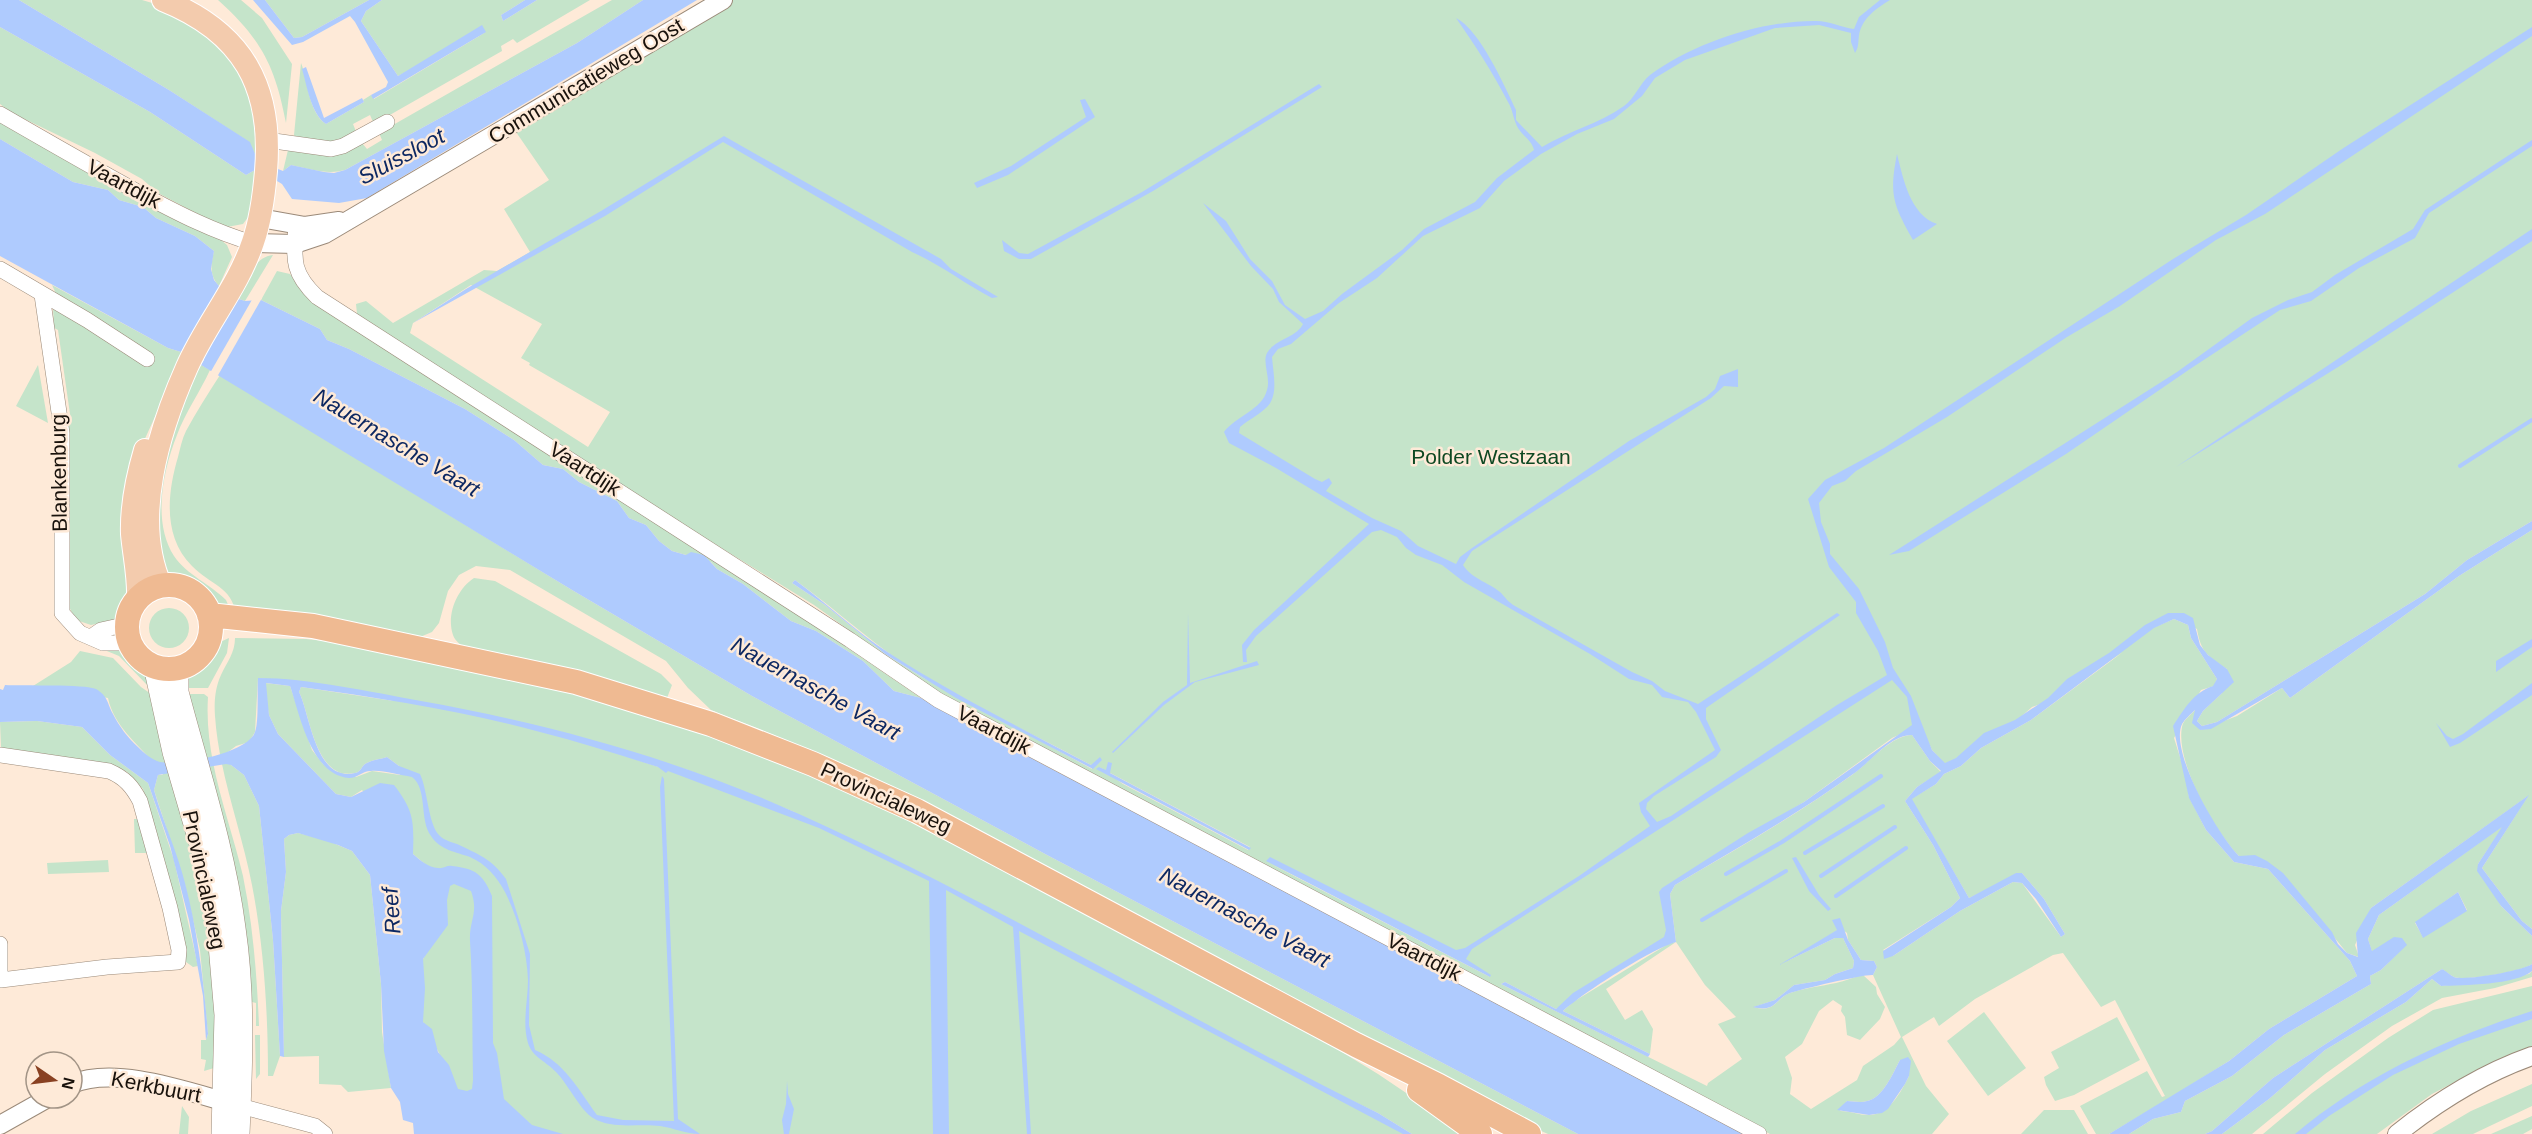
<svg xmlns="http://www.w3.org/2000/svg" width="2532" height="1134" viewBox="0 0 2532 1134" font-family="Helvetica,sans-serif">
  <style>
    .green { fill: #c5e4ca; fill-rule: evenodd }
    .water { fill: #afcbfe; fill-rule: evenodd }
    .pier { fill: #feead8 }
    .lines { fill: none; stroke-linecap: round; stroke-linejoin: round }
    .stream { stroke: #afcbfe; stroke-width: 4 }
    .minor-casing { stroke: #9b8a79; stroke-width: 16 }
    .tertiary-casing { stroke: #9b8a79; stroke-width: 20 }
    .secondary-casing { stroke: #9b8a79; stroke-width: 22 }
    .primary-casing { stroke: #fff; stroke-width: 24 }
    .trunk-casing { stroke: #fff; stroke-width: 26 }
    .minor { stroke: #fff; stroke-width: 15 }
    .tertiary { stroke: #fff; stroke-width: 18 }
    .secondary { stroke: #fff; stroke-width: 21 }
    .primary { stroke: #f3cbad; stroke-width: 22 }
    .trunk { stroke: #efba92; stroke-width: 24 }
    .labels { text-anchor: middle; stroke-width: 5; stroke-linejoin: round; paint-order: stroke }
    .street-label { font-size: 21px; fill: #19120c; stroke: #feead8 }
    .park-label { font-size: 21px; fill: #0e4822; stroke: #feead8 }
    .water-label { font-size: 22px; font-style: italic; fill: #0d2862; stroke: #feead8 }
  </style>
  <rect width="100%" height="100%" fill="#feead8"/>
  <path class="green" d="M19,0H142L159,5L214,35L251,91L258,161L249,142L169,90Z
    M218,0H241L262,18L292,64L286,123C275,65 261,39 218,0Z
    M265,0H369L302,37L294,38Z
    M382,0H525L501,15L503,21L537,0H590L517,43L513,39L501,46L502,51L374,124L370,115L353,124L357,134L328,143L297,139L294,135L301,63C308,80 308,112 326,124L364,102L363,100L371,95L374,99L486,32L398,76L361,21L366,11Z
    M612,0H643L577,43L345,170C327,175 310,169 291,165L283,171L288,150L362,143L367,149L382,140L379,133Z
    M730,0H2532V521L2467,560L2425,594L2217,722L2202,726L2197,721L2203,711L2222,693L2227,669C2208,656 2201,653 2197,629L2172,615L2155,627L2174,619L2188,625L2191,638L2217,679L2214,686L2201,690L2174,738L2185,773L2189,797L2206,830L2234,862L2268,869L2350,961L2357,976L2269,1029L2229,1061L2165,1101L2109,1134H2096L2080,1106L2147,1071L2162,1097L2165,1096L2115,1000L2101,1007L2063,953L2053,955L1975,999L1939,1026L1934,1017L1902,1037L1926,1086L1949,1114L1932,1134H1770L942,697L814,605L505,415L357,314L356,304L366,301L393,323L484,270L497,271L530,252L504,209L549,180L516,132ZM471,285L542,324L521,358L530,363L529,365L610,412L588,447L410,333L413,323ZM795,580C826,602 855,628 886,651C948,697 1023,728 1091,765L1092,769L922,677L885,654L825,605L792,583ZM2123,652L2031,720L1981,748L1961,766L1944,774L1936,784L1911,799L1969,898L2022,873L2044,899L2065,934L2061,937L2022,883L2013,882L1960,911L1893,956L1883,950L1951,907L1960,898L1933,845L1905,801L1917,787L1941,772L1930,761L1912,735C1890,736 1870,762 1852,775C1795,816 1735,850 1675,885L1670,894L1676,942L1668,944L1573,1002L1563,1011L1650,1054L1653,1029L1642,1010L1625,1020L1606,989L1676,942L1705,985L1736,1017L1718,1024L1742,1059L1708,1083L1707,1086L1501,984L1505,982L1556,1009L1673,933L1666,886L1804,802L1892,738L1920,725L1932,750L1946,765L2014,723L2032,707L2049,701ZM1099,767L1250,847V848L1248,850L1123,784ZM1267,862L1458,956L1490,977ZM1836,925L1847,933L1848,940L1861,960L1874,961L1877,967L1873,975L1901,1037L1894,1045L1863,1066L1857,1080L1811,1109L1790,1094L1792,1078L1785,1057L1802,1044L1819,1011L1833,1000L1842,1006L1841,1011L1845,1017L1847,1035L1860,1040L1880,1019L1885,1007L1877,994L1876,987L1863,975C1854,977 1845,981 1836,983C1821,986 1805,988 1790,993C1777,997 1775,1014 1754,1007L1775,1000L1794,985L1825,980L1835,974L1853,968L1854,961L1843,938H1835L1787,961L1838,930ZM1900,1060L1909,1076C1901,1092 1889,1115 1869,1115C1859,1115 1850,1111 1840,1111L1847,1101C1853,1101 1861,1103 1867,1101C1883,1098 1893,1073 1900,1060Z
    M0,27L150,112L246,175L257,169L249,216L243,224L227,227L209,220L158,193L142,179L95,153L12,113L0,104Z
    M0,121L221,240L227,245L232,257L219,286C209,275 211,264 214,251L195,236L156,218L143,207L119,200L108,190L73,182L0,139Z
    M273,255L245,301L239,299C245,283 253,257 273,255Z
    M277,271L290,274L303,291L694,543L921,698L894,691L863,661L816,631L791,621L743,584L717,569L711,562L672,551L659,541L646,525L629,518L617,501L579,482L563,469L543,465L514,440L465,409L349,349L327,340L320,329L261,300Z
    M52,285L168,348L181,352L180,362L143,443L134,594L120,617L114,620L91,625L76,620L68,605L67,426L71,421L58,330L54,328L53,307L58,298Z
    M38,365L48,423L16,406Z
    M201,365L210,370C200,392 185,413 177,435C163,470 152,522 174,556C187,575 210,584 226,600L229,607L216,610L195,588L169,577L159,564L155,503L179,403Z
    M220,375L572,590L752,696L1047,855L1578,1134H1548L1510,1117L774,735L711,710L688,688L666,661L510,570L476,566L459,575L448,591L439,623L432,632L420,637L236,615C232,586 210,585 192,566C163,537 167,494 178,457C180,449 182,439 186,431C196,412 208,394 220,375Z
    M2532,530V929L2522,921L2482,868L2528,796L2371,908L2355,945L2359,957L2347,953L2282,873L2249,857L2239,856C2215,832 2175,762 2182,727C2183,720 2191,715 2196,709L2195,717L2200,730L2237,716L2282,688L2290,698L2459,576Z
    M474,578L495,581L661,674L672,685L667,698L466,649C461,645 455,641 453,635C446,615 457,589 474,578Z
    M149 628a20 20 0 1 1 40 0a20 20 0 1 1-40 0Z
    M229,638L227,653L208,688H183L188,672L202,661L218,643Z
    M235,638L306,639L361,645L635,707L859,791L1291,1021L1378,1074L1467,1134H1412L1378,1113L1340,1095L1407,1134H474L439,1053L423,1022V959L427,952L425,864L413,854L362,790L351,797L336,794L278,734L269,715L264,686L265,683L290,686L312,750L323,764L330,770L356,777L372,771L400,775L399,766L387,757C381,759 371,760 365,764C361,767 361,772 355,773C315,782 310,713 299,692L301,687L394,701L365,692L258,678L255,732L249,742L236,746L224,755L231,765L244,775L259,806L273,940L280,1056L273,1076H268C268,1013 264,947 252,885C241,828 219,774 215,716C214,702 215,688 221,675C227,662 235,653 235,638ZM517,721L688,770L797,813L550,731Z
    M102,649C132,650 126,653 147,671L149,687L119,656Z
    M80,651L113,658L141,687L151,694C171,769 199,849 208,926C214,973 216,1021 214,1068L204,1071L206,1060L201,1059V1040H206L208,1034L200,950L185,885L154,790L158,775H163C145,748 115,731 108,698L33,686L71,662Z
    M185,694H204L208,697C204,759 229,817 243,876C253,925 257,976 259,1026H256V1003L252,1002L243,908L230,847Z
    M37,721L82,727L110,755L148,783L174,860L198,966L193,967L186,962L143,789L127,772L115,766L6,750L1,747L0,722Z
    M134,819H142L151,853H135Z
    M2504,825L2478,864L2501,906L2532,936V964C2522,972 2464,981 2454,977C2450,975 2445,971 2442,969L2273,1078L2212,1131L2205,1134H2129L2153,1119L2181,1112L2185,1101L2232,1076L2284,1035L2371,984L2370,976L2381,970L2406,945L2372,952L2368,939L2379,915ZM2458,892L2467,910L2423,937L2415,923Z
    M298,833L326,840L352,851L370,875L381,984L382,1032L391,1088L348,1092L341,1085L319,1084V1056L284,1057L281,911L286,872L284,839L289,835Z
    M108,860L109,872L48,874L47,863Z
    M2532,971V977L2495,988L2442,998L2392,1026L2325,1074L2252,1134H2222L2269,1099L2325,1050L2406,1002L2432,979L2441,986L2529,974Z
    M2532,986V1047L2485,1066L2432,1094L2377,1134H2263L2312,1093L2388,1038L2433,1010Z
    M1984,1012L2026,1068L1988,1096L1947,1041Z
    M2117,1017L2140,1060L2074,1095L2055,1101L2046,1085L2044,1077L2059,1068L2051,1052Z
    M255,1035H260V1074L256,1079Z
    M2532,1084V1106L2473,1134H2432L2471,1111Z
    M182,1106L189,1117L188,1134H179Z
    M2044,1110H2074L2088,1134H2021Z
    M2532,1116V1129L2523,1134H2491Z"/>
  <path class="water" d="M0,0H19L169,90L250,142L258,161L283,171L291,165L324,172L334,173L345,170L577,43L643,0H697L367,198L339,203L292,199L282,184L257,169L246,175L150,112L0,27Z
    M253,0H265L294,38L302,37L369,0H382L366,11L361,21L398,76L482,25L486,32L373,99L371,95L386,87L388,82L355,22L350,16L303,42L292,45Z
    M525,0H537L503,21L501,15Z
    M1880,0H1890C1877,8 1862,18 1859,35C1858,42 1859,47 1855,53L1851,42V33L1819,25L1775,28L1685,60L1655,78L1642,96L1614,119L1577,134L1541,154L1504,181L1480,208L1423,236L1377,278L1339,303L1291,344L1278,349L1272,357C1273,372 1279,395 1267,407C1259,415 1248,420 1240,427L1239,433L1315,479L1322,482L1329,478L1332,483L1326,491L1372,518L1401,531L1418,546L1456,564L1460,557L1472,548L1629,441L1706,397L1715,389L1720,376L1738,369V387L1724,386L1711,398L1472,551L1463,565C1472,579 1488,582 1500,592C1505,597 1508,602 1515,606L1632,672L1652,681L1665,691L1698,704L1837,613L1840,615L1706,708V719L1721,750L1716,757L1654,796L1647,803L1646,809L1657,822L1671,816L1837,705L1887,675L1878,651L1856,613V602L1829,567L1808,499L1825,480L1884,448L2173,259L2246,215L2342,149L2532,27V36L2265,214L2216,240L2120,306L2067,337L1947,417L1856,471L1845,481L1832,486L1819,503L1821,522L1830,544V554L1859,589L1885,642L1893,668L1911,696L1932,750L1945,763L1956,758L1984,733L2015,720L2048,698L2067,679L2109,653L2145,625L2168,613H2184L2193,618L2200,645L2208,655L2227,669L2234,682L2203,711L2197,721L2202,726L2217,722L2425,594L2467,560L2532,521V530L2459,576L2290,698L2282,688L2211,729L2200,730L2192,723L2195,710C2191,714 2185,719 2182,724C2169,752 2219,836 2239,856L2255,855L2267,861L2283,873L2332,932L2338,944L2347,953L2358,957L2356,933L2371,908L2529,795L2482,868L2522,921L2532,929V936L2501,906L2477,871L2478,864L2502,827L2379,915L2368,939L2372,951L2394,937L2402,938L2407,945L2381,970L2370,976L2371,984L2284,1035L2232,1076L2185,1101L2181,1112L2153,1119L2129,1134H2109L2229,1061L2269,1029L2357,976L2350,961L2268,869L2234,862L2206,830L2189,798L2173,726C2184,709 2194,692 2213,686L2217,679L2191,638L2188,625L2174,619L2154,628L2031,720L1981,748L1961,766L1944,774L1936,784L1912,799L1969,898L2016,873H2022L2044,899L2065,934L2061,937L2036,899L2022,883L2013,882L1960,911L1893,956L1884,959L1883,951L1951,907L1960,898L1933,845L1905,801L1917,787L1941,771L1930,761L1912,735C1891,735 1872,760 1856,772C1798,814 1736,849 1675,885L1670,894L1676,942C1651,949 1583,993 1563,1011L1650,1054L1648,1057L1501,984L1505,982L1556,1009L1573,993L1664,937L1666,930L1659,892L1662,888L1748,833L1804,802L1912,725L1907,697L1892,680L1472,949L1466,959L1491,975L1490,977L1266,861L1270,857L1456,950L1465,948L1579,876L1650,826L1641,812L1639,803L1715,750L1696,712L1688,702L1662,697L1652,685L1629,679L1590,654L1464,582L1442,565L1416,555L1406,548L1397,537L1381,530L1372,532L1256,636L1246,650L1247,662H1243L1242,645L1254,630L1369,524L1276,468L1229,443L1224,432C1236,416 1262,410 1267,390C1271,378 1262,363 1267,353C1275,339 1296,338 1303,324L1279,302L1273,289L1251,266L1203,203L1226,221L1250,259L1272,281L1285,305L1305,319L1323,311L1342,294L1402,250L1424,229L1475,202L1497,178L1534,150C1532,141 1523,136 1518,128C1513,119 1513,110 1508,102C1493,73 1475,45 1456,18C1480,30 1504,85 1516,110V120L1542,147C1568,131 1599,124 1624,106C1635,98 1640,83 1650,75C1694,43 1760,21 1814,21C1827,20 1840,27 1854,29L1859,17Z
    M306,67L324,118L362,98L364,102L326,124C311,114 307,86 302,69Z
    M1319,84L1322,87L1153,191L1031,259H1019L1004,251L1002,240L1019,253L1028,254L1142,192Z
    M1085,99L1095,117L1008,175L977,188L974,183L1011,166L1086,117L1080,100Z
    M724,136L941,259L951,269L998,297L992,298C965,284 941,265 912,252L723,142L605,216L413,323L466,289L601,211Z
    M0,139L73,182L108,190L119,200L143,207L156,218L195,236L214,251L211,269L214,280L219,286L239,299L245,301L261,300L320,329L327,340L349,349L465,409L514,440L543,465L563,469L579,482L617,501L629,518L646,525L659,541L672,551L686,555L691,552L704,555L717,569L743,584L791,621L816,631L863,661L894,691L921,698L1046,766L1313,903L1440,974L1565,1036L1748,1134H1578L1047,855L752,696L572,590L201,365L204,360L183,349L181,352L168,348L0,256Z
    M2532,140V146L2429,213L2415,238L2359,268L2311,301L2280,310L2190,369L2066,454L1909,551L1889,555L2177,372L2252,318L2288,300L2312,292L2335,275L2413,229L2425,210Z
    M1897,154C1903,178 1910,215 1937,224L1913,240C1893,204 1889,195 1897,154Z
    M2532,229V241L2343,364L2176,467Z
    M795,580C827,603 856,632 889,653C954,695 1023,729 1091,765L1100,757L1102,760L1093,769L956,698L922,677L885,654L825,605L792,583Z
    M1188,613L1190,683L1257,661L1259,665L1195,682L1164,705L1113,753L1112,752L1163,702L1187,685Z
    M2532,639V647L2496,672V661Z
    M258,678C308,678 371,692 421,701C550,724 680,760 799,814C997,903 1183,1017 1378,1113L1412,1134H1403L1019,931L1031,1134H1027L1013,927L946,890L949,1134H933L929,881L819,828L668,771L666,773L658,767C619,755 580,742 540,732C462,711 381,698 301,687L299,692C310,713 315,783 355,773C361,772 361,767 365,764C371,760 381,759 387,757L399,766L420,774C428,791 428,825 440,836C444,840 451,842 457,844C478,854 492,859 506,879L530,954L529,1025L535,1050C565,1063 578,1089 597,1115L623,1120L674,1121L660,787L662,776L664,779L678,1119L700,1134C686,1134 674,1128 660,1126C639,1123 613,1130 593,1118C580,1110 568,1084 556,1072C547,1062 532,1057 528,1043C522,1023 528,1000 528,980C527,951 518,918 505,892C497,877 486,864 470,857C456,852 440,850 431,836C419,820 428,789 412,777C399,775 383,770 371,771C362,771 358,778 349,778C311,775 300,715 290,686L266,683L269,715L278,734L336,794L351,797L380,783L394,785C414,811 414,821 413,854C421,861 428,867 438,868C443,869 447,865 452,866C476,869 483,874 492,896L493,1043L497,1053L504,1099L532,1125L563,1134H414L413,1123L403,1120L400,1102L391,1088L384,1051L381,984L370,875L352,851L338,845L298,833L289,835L284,839L286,872L281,911L284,1057L280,1056L273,940L259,806L244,775L231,765L226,764L158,775L154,790C163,822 177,851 185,883C198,933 204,983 208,1034L206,1040L203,996L189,920L170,846L148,783L110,755L82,727L37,721L0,722V689L3,690L5,685C22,686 85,684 96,689C108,696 107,703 113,714C119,726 128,738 138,747C143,752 152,760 160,762C181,766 248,753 255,732C259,722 257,691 258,678ZM454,884L471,891C479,913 469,920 470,941C473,987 472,1033 473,1080L472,1089L467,1091L458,1089L449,1065L438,1052L432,1029L423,1022L425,988L423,959L448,925L447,900L450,886Z
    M2532,683V695L2460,743L2450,747L2436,723L2447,736L2453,739L2463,734Z
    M1108,762L1112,763L1110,773L1251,848L1249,850L1096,769L1099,767L1106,770Z
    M1796,857L1819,895L1831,909L1828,911L1809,891L1792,858Z
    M2458,892L2467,911L2423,938L2415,922Z
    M1840,918L1848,940L1861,960L1874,961L1877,967L1873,975C1865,974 1801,989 1790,993C1775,998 1777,1013 1753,1007L1775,1000L1794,985L1825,980L1835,974L1853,968L1854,961L1843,938H1835L1779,965L1837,930L1832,920Z
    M2532,964V971C2516,985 2463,985 2441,986L2432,979L2406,1002L2325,1050L2269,1099L2222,1134H2205L2212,1131L2273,1078L2442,969C2446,971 2450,975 2454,977C2464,981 2522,971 2532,964Z
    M2532,1011V1019L2459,1044L2393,1075L2329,1116L2306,1134H2295C2364,1076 2447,1038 2532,1011Z
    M1908,1057L1911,1061L1909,1076L1905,1084L1888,1109L1882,1113L1869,1115L1837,1110L1847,1101C1853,1101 1861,1103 1867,1101C1883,1098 1893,1073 1900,1060Z
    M787,1081L788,1094L794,1109L789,1134H784L782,1120L786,1104Z"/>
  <path class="pier" d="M253,298H262L217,377L210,373Z"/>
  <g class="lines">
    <path class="stream" d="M2460,466L2532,420
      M1805,853L1883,806
      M1726,874L1782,842L1881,776
      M1821,876L1895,827
      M1836,896L1906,848
      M1702,920L1786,871"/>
    <defs>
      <path id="minor" d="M0,114C45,140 90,166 136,191C174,211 211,231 253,243
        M267,140L331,149L343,146L387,122
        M296,225C294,259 291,272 317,297L850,640L938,700L1759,1134
        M0,269L87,320L147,359
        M42,295L62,433V613L80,633L103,643H130
        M91,637L101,630L128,624
        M0,755L109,771C125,778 132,786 140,801L170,908L179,950L178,962L107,967L1,980
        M0,944V980
        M240,1106L315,1126L325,1134"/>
      <path id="tertiary" d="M260,218L305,226L339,221
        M253,243L295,244L325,234L723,0
        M72,1084C117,1065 191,1093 237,1105
        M0,1125L48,1098
        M2397,1134C2437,1102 2484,1073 2532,1056"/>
      <path id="secondary" d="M154,666L173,752L204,858L217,921L225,1015L222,1134
        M178,668V692C198,768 225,850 235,928C245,996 242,1065 239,1134"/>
      <path id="primary" d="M161,586C131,519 159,430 187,367C206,324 238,287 253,242C261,219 264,195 266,171C273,87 243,32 163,0
        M138,599C139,577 134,556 132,534C131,505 137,477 145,450"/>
      <path id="trunk" d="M127 627a42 42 0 1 1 84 0a42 42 0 1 1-84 0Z
        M209,615L313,626L576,682L711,724L813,764L917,811L1356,1045L1439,1086L1529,1134
        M1419,1090L1480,1134"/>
    </defs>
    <use href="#minor" class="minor-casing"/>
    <use href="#tertiary" class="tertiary-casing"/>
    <use href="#secondary" class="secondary-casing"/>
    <use href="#primary" class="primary-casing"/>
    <use href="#trunk" class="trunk-casing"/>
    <use href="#minor" class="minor"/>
    <use href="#tertiary" class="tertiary"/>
    <use href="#secondary" class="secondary"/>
    <use href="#primary" class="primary"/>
    <use href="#trunk" class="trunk"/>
  </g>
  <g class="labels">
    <g class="street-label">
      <text transform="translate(586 81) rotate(-31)" y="7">Communicatieweg Oost</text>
      <text transform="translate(124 184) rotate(28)" y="7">Vaartdijk</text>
      <text transform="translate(585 469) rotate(33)" y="7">Vaartdijk</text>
      <text transform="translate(59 473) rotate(-91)" y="7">Blankenburg</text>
      <text transform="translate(994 730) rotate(28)" y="7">Vaartdijk</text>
      <text transform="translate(886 798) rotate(25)" y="7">Provincialeweg</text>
      <text transform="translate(204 880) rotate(78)" y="7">Provincialeweg</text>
      <text transform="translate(1424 957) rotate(27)" y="7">Vaartdijk</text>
      <text transform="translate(156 1087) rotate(11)" y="7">Kerkbuurt</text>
    </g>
    <g class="park-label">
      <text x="1491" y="464">Polder Westzaan</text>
    </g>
    <g class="water-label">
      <text transform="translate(401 156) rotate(-28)" y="8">Sluissloot</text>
      <text transform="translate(397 442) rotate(31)" y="8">Nauernasche Vaart</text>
      <text transform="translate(816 688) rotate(29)" y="8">Nauernasche Vaart</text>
      <text transform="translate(391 911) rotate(-94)" y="8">Reef</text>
      <text transform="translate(1245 917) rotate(28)" y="8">Nauernasche Vaart</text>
    </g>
  </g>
  <g transform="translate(54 1080) rotate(104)"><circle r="28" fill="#feead8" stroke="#a29486" stroke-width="1.5"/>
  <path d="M0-4.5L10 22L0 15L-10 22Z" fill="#894122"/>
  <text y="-9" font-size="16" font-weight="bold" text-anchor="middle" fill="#19120c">N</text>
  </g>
</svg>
